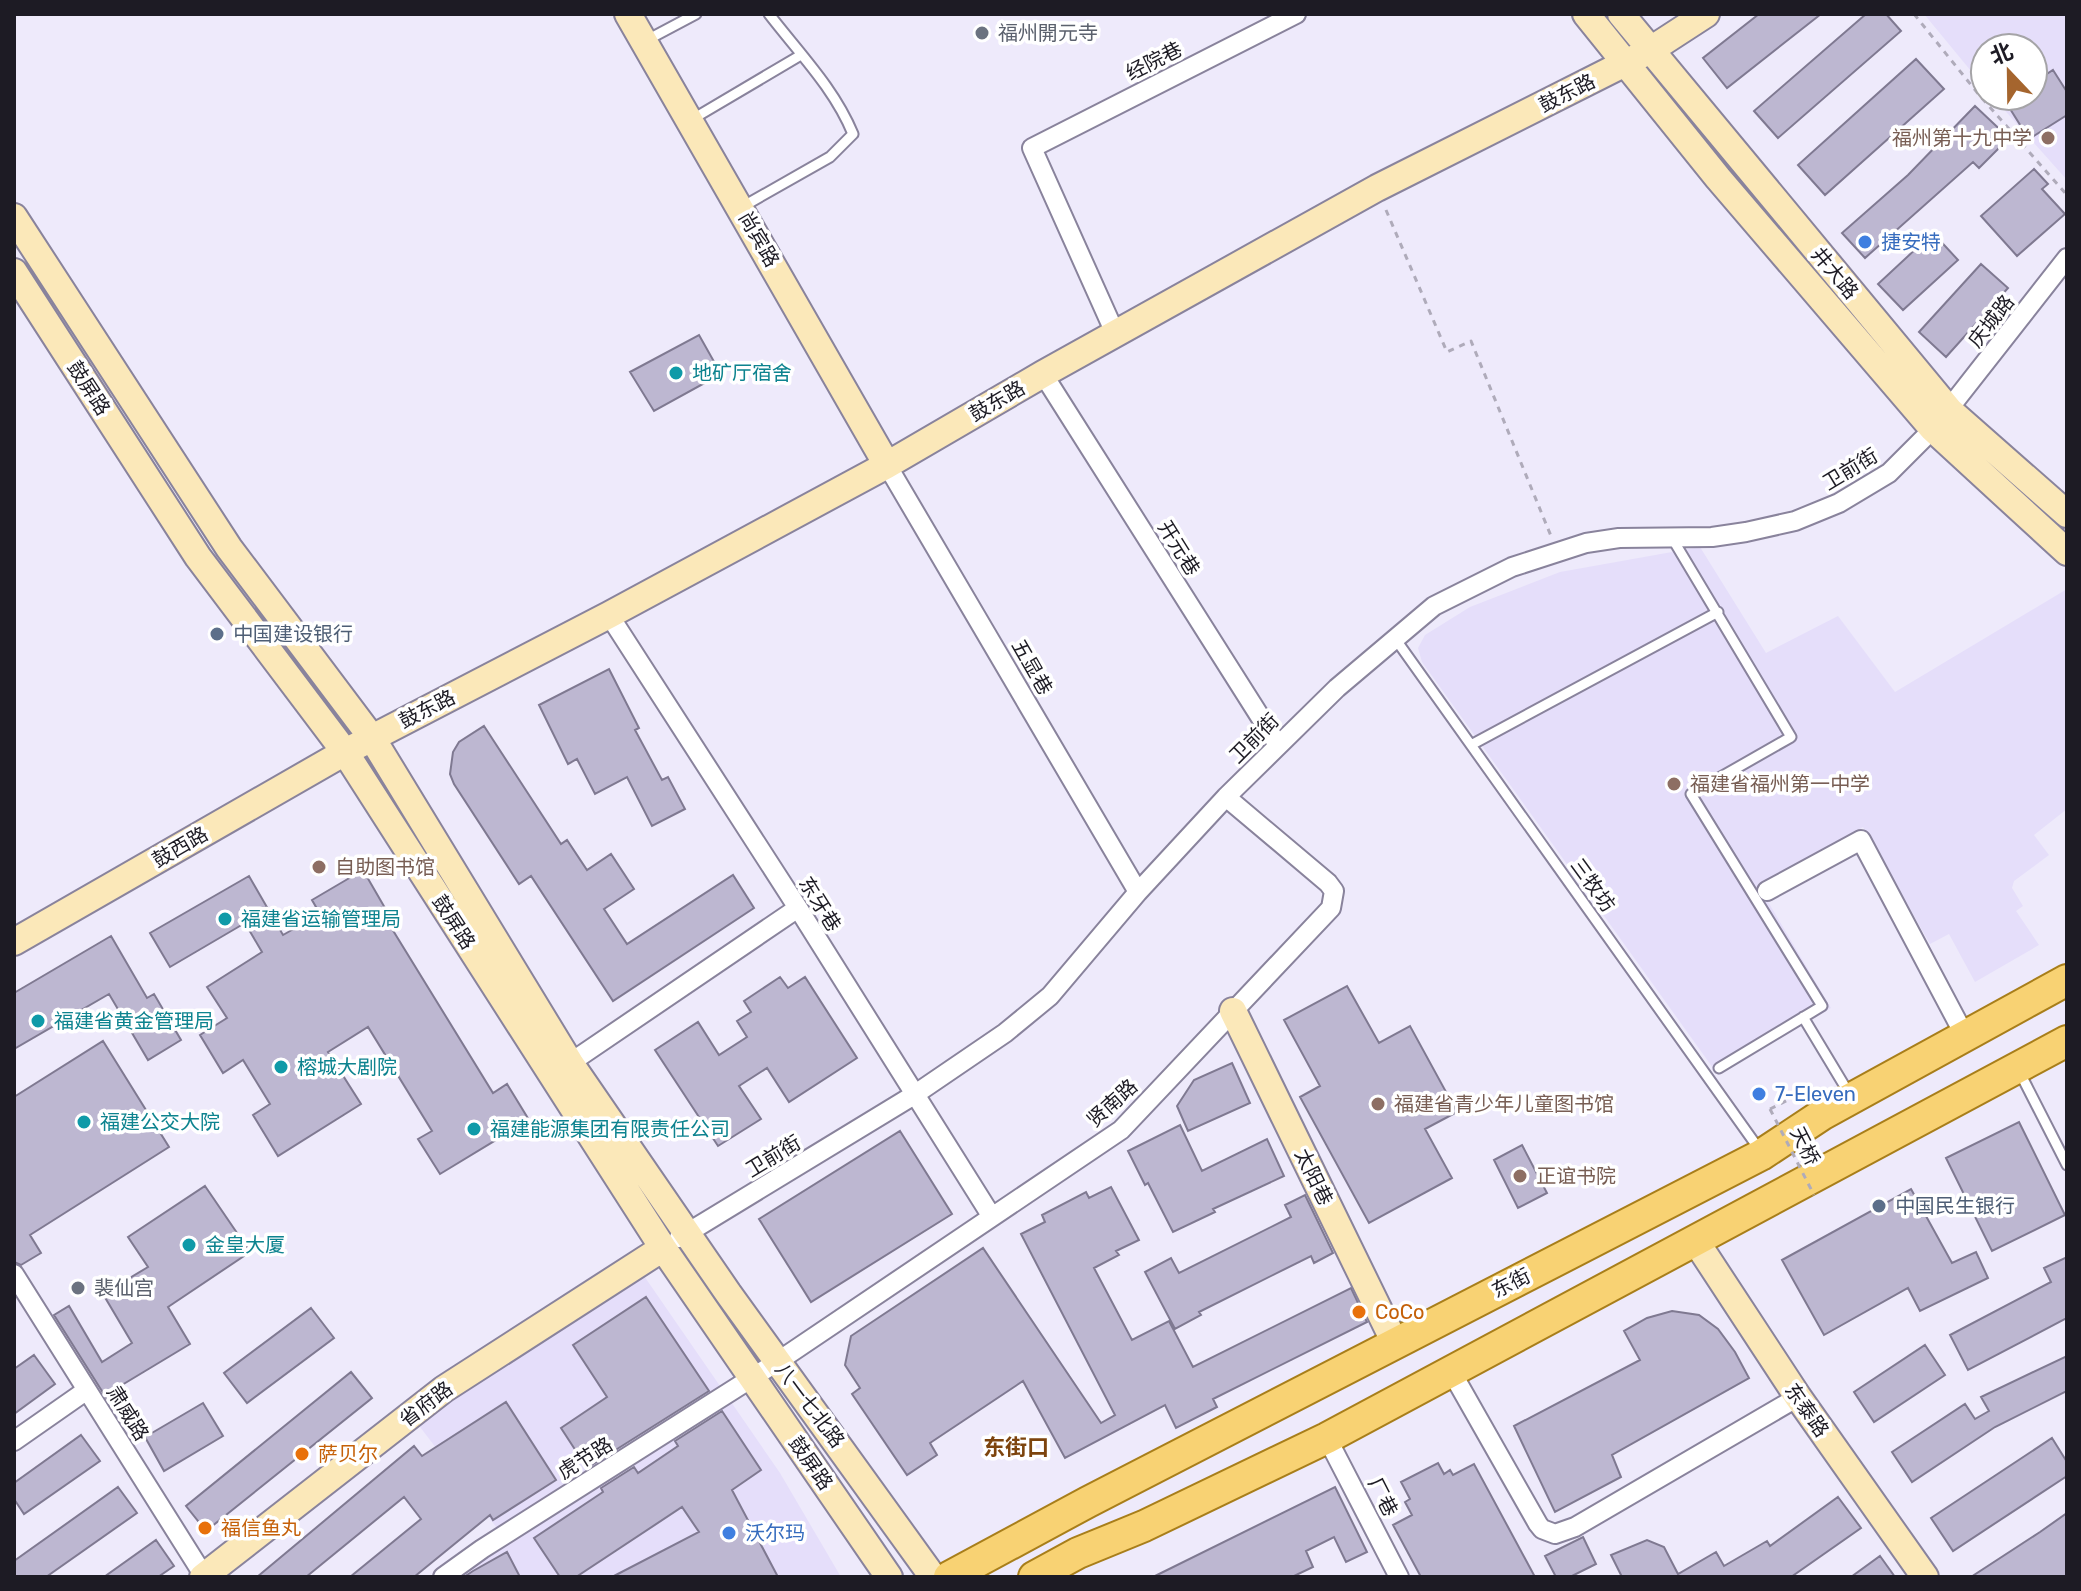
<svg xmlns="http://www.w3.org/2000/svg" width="2081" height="1591" viewBox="0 0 2081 1591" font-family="Rubik,'Noto Sans SC',sans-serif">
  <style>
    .built { fill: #e5defa }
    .building { fill: #bdb7d1; stroke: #7f7991; stroke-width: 2 }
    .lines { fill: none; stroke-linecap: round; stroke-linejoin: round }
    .lane-casing { stroke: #89839c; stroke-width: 13 }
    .street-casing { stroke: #89839c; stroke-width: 22 }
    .secondary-casing { stroke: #89839c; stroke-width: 30 }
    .primary-casing { stroke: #a87e1a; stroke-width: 34 }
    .path { stroke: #afabba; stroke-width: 3; stroke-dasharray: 6 6; stroke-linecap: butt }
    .lane { stroke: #fff; stroke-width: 9 }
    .street { stroke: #fff; stroke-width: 18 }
    .secondary { stroke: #fbe8b9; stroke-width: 26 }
    .primary { stroke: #f8d273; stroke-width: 30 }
    .path-bridge { stroke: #afabba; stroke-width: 3; stroke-dasharray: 6 6; stroke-linecap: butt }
    .worship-dot { fill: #6b7280; stroke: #fff; stroke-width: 3 }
    .education-dot { fill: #8d6e63; stroke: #fff; stroke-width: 3 }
    .shop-dot { fill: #3f7fe0; stroke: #fff; stroke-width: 3 }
    .culture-dot { fill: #0f9aa8; stroke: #fff; stroke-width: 3 }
    .service-dot { fill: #5c6f8a; stroke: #fff; stroke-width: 3 }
    .food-dot { fill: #e8710a; stroke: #fff; stroke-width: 3 }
    .labels { text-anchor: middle; stroke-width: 7; stroke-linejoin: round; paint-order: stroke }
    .worship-label { font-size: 20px; fill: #5b616d; stroke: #fff; text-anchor: start }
    .street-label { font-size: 20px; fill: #1d1b24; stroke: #fff }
    .education-label { font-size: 20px; fill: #785e54; stroke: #fff; text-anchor: start }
    .shop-label { font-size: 20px; fill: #366cbe; stroke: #fff; text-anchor: start }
    .culture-label { font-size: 20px; fill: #0d838f; stroke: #fff; text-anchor: start }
    .service-label { font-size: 20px; fill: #4e5e75; stroke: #fff; text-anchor: start }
    .food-label { font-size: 20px; fill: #c56008; stroke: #fff; text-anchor: start }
    .neighbourhood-label { font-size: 22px; font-weight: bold; fill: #7d440d; stroke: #fff }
  </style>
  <rect width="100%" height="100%" fill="#eeeafb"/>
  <path class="built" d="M1924,14H2067V180L1992,96H2033V48H1985V88Z
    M1700,547L1766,653L1838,616L1895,692L2067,589V809L2034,835L2049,855L2014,881L2012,888L2023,906L2016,911L2039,945L1975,982L1949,934L1930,944L1863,827L1758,885L1831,1008L1718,1075L1422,662L1418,648L1425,635L1470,607L1560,572Z
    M642,1273L780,1473L841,1577H450L500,1532L414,1419Z"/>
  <path class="building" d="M1759,14H1821L1727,88L1703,58Z
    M1866,14H1886L1901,31L1778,138L1754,111Z
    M1916,59L1944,89L1825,195L1798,165Z
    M2053,70L2067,92V115L2029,139L2002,96H2033V83Z
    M1975,106L2009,138L1979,168L1973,162L1865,258L1842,233L1908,175Z
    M2034,169L2048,184L2042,189L2065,214L2017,256L1981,216Z
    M1933,233L1958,260L1903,310L1878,284Z
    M1981,264L2008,288L1946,357L1919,332Z
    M699,335L721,374L654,411L630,372Z
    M609,669L639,728L635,730L662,780L668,777L685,809L652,826L627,777L595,794L577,759L568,764L539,705Z
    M484,726L561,844L567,840L587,870L611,854L634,889L604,909L627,944L733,875L754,908L613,1001L531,876L519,884L454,784L450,774L453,752L459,742Z
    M363,870L385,908L381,911L493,1093L507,1084L529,1120L440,1174L418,1139L432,1131L368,1027L328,1052L361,1104L278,1156L253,1115L270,1104L243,1060L223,1073L200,1035L227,1018L207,987L262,952L245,923L170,967L150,933L249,876L283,935L320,914L312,900Z
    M111,936L147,998L154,994L181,1040L148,1060L109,994L14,1049V993Z
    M780,977L788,988L805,977L857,1058L789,1102L767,1068L739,1086L761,1119L718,1146L655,1050L698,1022L719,1055L747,1037L737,1021L751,1012L744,1001Z
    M1347,986L1379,1043L1410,1026L1457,1112L1425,1129L1452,1178L1369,1223L1300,1097L1320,1086L1284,1020Z
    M103,1041L169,1147L30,1235L41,1253L21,1265L14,1262V1097Z
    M1232,1063L1250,1103L1188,1131L1177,1106L1194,1080Z
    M2019,1122L2065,1215L1992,1251L1946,1158Z
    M1180,1125L1202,1171L1267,1139L1284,1176L1213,1209L1215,1212L1173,1232L1148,1183L1145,1185L1128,1151Z
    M900,1131L952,1214L811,1302L759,1219Z
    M1522,1145L1547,1193L1518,1208L1494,1160Z
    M205,1186L250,1252L168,1307L190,1344L117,1388L119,1391L107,1399L54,1315L69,1306L102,1362L132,1343L103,1294L148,1267L128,1237Z
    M1111,1187L1139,1240L1116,1251L1119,1255L1094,1268L1132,1340L1169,1321L1193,1367L1351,1288L1367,1322L1213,1399L1217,1407L1176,1428L1165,1405L1065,1458L1023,1381L930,1443L937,1455L907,1475L852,1394L860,1388L845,1365L851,1336L983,1248L1101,1423L1115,1415L1021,1234L1045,1222L1042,1215L1086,1192L1089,1198Z
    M1911,1189L1952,1263L1976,1252L1988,1278L1920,1311L1908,1288L1824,1335L1782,1260Z
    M1305,1195L1333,1253L1314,1263L1311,1256L1199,1312L1201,1315L1175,1329L1145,1272L1171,1258L1179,1273L1291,1217L1285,1205Z
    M2067,1257V1318L1968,1370L1950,1335L2051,1282L2044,1268Z
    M646,1297L709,1391L587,1468L561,1428L607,1397L573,1345Z
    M311,1308L334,1338L247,1403L224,1373Z
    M1672,1311L1699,1315L1718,1329L1735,1352L1749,1378L1612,1455L1621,1477L1555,1512L1514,1426L1640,1360L1624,1331L1647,1318Z
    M1925,1345L1945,1375L1874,1422L1854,1392Z
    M34,1355L55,1384L14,1414V1369Z
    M2067,1356V1391L1995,1427L1912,1482L1892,1452L1965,1404L1975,1419L1989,1411L1981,1397Z
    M351,1372L372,1398L206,1531L186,1506Z
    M506,1402L556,1480L493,1520L490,1515L414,1577H350L421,1519L404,1497L306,1577H257L414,1446L422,1456Z
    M203,1403L223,1436L164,1471L145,1437Z
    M722,1411L761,1470L732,1490L778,1577H612L699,1532L682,1507L576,1577H560L534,1538L603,1492L601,1488L634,1467L638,1473L678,1446L675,1441Z
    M81,1435L100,1461L24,1514L14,1499V1483Z
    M2052,1438L2067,1462V1476L1953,1551L1931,1518Z
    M1438,1463L1444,1474L1450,1470L1453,1475L1474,1464L1535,1577H1421L1393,1525L1412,1515L1405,1502L1410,1499L1401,1482Z
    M118,1487L137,1513L46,1577H14V1561Z
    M1335,1487L1367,1552L1346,1562L1334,1537L1306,1551L1313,1567L1292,1577H1153Z
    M1838,1497L1861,1528L1791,1577H1622L1611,1555L1647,1540L1664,1547L1678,1574L1716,1552L1724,1566L1767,1541L1770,1546Z
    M2067,1513V1577H1971L2040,1532Z
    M1583,1537L1596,1564L1570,1577H1556L1545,1556Z
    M156,1540L174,1566L158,1577H104Z
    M507,1552L520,1577H464L473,1571Z
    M1880,1556L1895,1577H1851Z"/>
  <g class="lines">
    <defs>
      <path id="lane" d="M647,40L696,14
        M691,120L801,55
        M742,207L830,157L853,134C834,88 799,53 769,14
        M1672,538L1791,737L1691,794L1822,1006L1719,1068
        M1394,637L1759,1149
        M1471,745L1718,612
        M1803,1017L1850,1095
        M2019,1071L2067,1165"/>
      <path id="street" d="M1115,333L1032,148L1296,14
        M1043,374L1278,745
        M887,465L1138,892
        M609,615L798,908L992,1217
        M1767,891L1861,840L1965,1036
        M570,1063L798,908
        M679,1238L914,1095L1005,1033L1050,996L1138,892L1226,797L1337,688L1434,606L1512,567L1586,543L1619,538L1712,537L1746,532L1795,521L1839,503L1889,473L1933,429L2067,258
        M14,1274L204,1576
        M1451,1371L1538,1524L1542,1529L1555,1534L1575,1527L1798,1397
        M1327,1438L1399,1577
        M14,1441L87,1390
        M443,1577L482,1549L777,1362L1121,1130L1331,908L1334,891L1328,883L1226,797"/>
      <path id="secondary" d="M628,14L887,465
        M1586,14L1718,178L1933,429L2067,552
        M1621,14L1950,411L2067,514
        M14,217L229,548L372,738L570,1063L728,1293L933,1577
        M14,272L198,557L345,752L663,1248L889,1577
        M14,942L345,752L609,615L887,465L1043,374L1377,188L1649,51L1706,14
        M1233,1011L1395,1343
        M1695,1240L1798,1397L1925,1577
        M203,1577L444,1389L663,1248"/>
      <path id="primary" d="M949,1577L1088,1502L1761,1155L1823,1114L2067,980
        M1034,1577L1078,1553L1144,1526L1327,1438L2067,1041"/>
    </defs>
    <use href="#lane" class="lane-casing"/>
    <use href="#street" class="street-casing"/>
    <use href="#secondary" class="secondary-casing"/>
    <use href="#primary" class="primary-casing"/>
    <path class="path" d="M1914,14L1980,96L2067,195
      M1386,210L1447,352L1471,341L1551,536
      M1770,1109L1810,1089L1812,1093"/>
    <use href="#lane" class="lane"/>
    <use href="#street" class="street"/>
    <use href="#secondary" class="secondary"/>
    <use href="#primary" class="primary"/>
    <path class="path-bridge" d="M1770,1109L1814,1195"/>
  </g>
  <g class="worship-dot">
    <circle cx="982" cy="33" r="8"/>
    <circle cx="78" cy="1288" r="8"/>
  </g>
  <g class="education-dot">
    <circle cx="2048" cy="138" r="8"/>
    <circle cx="1674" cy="784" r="8"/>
    <circle cx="319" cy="867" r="8"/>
    <circle cx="1378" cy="1104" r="8"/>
    <circle cx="1520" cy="1176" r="8"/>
  </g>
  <g class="shop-dot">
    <circle cx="1865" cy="242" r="8"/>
    <circle cx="1759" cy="1094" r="8"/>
    <circle cx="729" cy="1533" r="8"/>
  </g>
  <g class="culture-dot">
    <circle cx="676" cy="373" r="8"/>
    <circle cx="225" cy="919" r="8"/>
    <circle cx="38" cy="1021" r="8"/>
    <circle cx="281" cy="1067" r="8"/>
    <circle cx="84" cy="1122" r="8"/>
    <circle cx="474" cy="1129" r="8"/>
    <circle cx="189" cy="1245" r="8"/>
  </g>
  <g class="service-dot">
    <circle cx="217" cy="634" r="8"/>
    <circle cx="1879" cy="1206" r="8"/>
  </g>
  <g class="food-dot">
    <circle cx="1359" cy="1312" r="8"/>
    <circle cx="302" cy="1454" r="8"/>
    <circle cx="205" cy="1528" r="8"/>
  </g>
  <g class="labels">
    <g class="worship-label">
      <text x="998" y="40">福州開元寺</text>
      <text x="94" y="1295">裴仙宫</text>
    </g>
    <g class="street-label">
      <text transform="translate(1154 61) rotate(-27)" y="7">经院巷</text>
      <text transform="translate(1567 93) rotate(-27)" y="7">鼓东路</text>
      <text transform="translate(759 239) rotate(60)" y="7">尚宾路</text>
      <text transform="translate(1835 273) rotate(50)" y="7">井大路</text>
      <text transform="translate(1991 321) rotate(-52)" y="7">庆城路</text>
      <text transform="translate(89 388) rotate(57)" y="7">鼓屏路</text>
      <text transform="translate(997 401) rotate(-30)" y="7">鼓东路</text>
      <text transform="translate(1850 469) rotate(-31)" y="7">卫前街</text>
      <text transform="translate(1179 548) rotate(58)" y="7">开元巷</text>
      <text transform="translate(1032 667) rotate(60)" y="7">五显巷</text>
      <text transform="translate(427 709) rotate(-27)" y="7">鼓东路</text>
      <text transform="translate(1254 738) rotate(-45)" y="7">卫前街</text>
      <text transform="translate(180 847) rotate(-30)" y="7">鼓西路</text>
      <text transform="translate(1593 885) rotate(54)" y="7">三牧坊</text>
      <text transform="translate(820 904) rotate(58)" y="7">东牙巷</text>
      <text transform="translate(454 922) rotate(57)" y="7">鼓屏路</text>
      <text transform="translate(1112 1103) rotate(-42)" y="7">贤南路</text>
      <text transform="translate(1805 1146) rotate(63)" y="7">天桥</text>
      <text transform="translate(773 1156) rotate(-31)" y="7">卫前街</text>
      <text transform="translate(1314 1177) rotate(64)" y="7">太阳巷</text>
      <text transform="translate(1511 1283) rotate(-27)" y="7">东街</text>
      <text transform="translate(426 1404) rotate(-37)" y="7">省府路</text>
      <text transform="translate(810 1405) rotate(53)" y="7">八一七北路</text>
      <text transform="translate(1807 1410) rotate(55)" y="7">东泰路</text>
      <text transform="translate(128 1413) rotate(58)" y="7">肃威路</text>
      <text transform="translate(585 1458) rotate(-32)" y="7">虎节路</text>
      <text transform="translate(811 1463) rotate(55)" y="7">鼓屏路</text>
      <text transform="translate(1383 1497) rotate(63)" y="7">厂巷</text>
    </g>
    <g class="education-label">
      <text x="2032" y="145" text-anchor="end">福州第十九中学</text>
      <text x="1690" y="791">福建省福州第一中学</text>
      <text x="335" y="874">自助图书馆</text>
      <text x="1394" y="1111">福建省青少年儿童图书馆</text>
      <text x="1536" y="1183">正谊书院</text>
    </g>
    <g class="shop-label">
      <text x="1881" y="249">捷安特</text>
      <text x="1775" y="1101">7-Eleven</text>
      <text x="745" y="1540">沃尔玛</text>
    </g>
    <g class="culture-label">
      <text x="692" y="380">地矿厅宿舍</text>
      <text x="241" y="926">福建省运输管理局</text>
      <text x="54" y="1028">福建省黄金管理局</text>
      <text x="297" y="1074">榕城大剧院</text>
      <text x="100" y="1129">福建公交大院</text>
      <text x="490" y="1136">福建能源集团有限责任公司</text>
      <text x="205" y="1252">金皇大厦</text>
    </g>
    <g class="service-label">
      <text x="233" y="641">中国建设银行</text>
      <text x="1895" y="1213">中国民生银行</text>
    </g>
    <g class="food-label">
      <text x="1375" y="1319">CoCo</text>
      <text x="318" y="1461">萨贝尔</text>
      <text x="221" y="1535">福信鱼丸</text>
    </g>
    <g class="neighbourhood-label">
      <text x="1016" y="1455">东街口</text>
    </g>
  </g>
  <rect width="2081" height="1591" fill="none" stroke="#1d1b24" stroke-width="32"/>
  <g transform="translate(2009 72) rotate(338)"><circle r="38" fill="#ffffff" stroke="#a5a4a7" stroke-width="2"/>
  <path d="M0-6L14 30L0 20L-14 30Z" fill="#a5652e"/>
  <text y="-12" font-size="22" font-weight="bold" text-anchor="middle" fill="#1d1b24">北</text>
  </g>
</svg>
